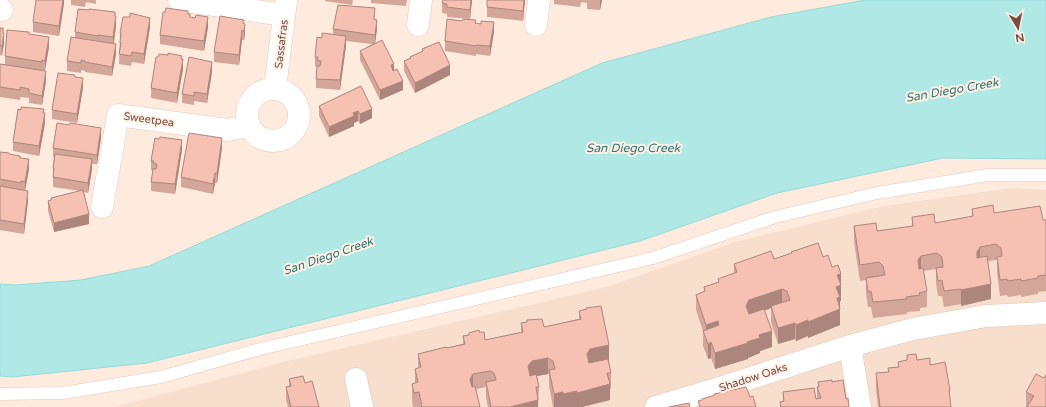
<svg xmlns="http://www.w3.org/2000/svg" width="1046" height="407" viewBox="0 0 1046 407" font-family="'Varela Round',sans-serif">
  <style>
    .residential { fill: #f8decd }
    .water { fill: #b0e8e6; stroke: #96dbd9 }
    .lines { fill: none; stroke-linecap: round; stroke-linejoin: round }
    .lane-casing { stroke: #e4c7bb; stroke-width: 13 }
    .street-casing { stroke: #e4c7bb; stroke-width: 23 }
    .lane { stroke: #fff; stroke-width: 12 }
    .street { stroke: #fff; stroke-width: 22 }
    .wall { fill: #d4a599 }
    .shaded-wall { fill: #ac867d }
    .building { fill: #f6c0b2; stroke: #ac867d }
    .labels { text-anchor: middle; stroke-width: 4; stroke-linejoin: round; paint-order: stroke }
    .street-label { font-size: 11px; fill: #754c44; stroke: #fff0e5 }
    .water-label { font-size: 12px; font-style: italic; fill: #347574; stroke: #fff0e5 }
  </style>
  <rect width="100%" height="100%" fill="#feebdd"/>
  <path class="residential" d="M1010,188L1046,190V407H115L279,363L607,287L735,242L884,206Z"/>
  <path class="water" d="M865,0H1046V159L943,158L777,193L640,241L147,363L12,377L0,376V284L15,285L81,280L149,266L602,63L771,17Z"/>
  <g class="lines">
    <defs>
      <path id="lane" d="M0,394L63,393L161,377L260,349L653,258L775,217L877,193L988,175H1046"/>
      <path id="street" d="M179,0L284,15
        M0,10H2
        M418,25L421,0
        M536,25L539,0
        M275,88L286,1
        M247 115a26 26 0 1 1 52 0a26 26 0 1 1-52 0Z
        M102,207L118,115L227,130L248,126
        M850,346L860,407
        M356,379L362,407
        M656,407L720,388L850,346L913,329L986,316L1046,313"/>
    </defs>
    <use href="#lane" class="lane-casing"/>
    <use href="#street" class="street-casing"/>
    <use href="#lane" class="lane"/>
    <use href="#street" class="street"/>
  </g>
  <path class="wall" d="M64,0L59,36L33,32V22Z
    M71,0H96V4L86,2L85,7L71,5Z
    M325,0H353L352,5L325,1Z
    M371,0H407L406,6L371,3Z
    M472,0L470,19L447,17V14L442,13V3Z
    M525,0L523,21L487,17V7Z
    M554,0H602L600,10L587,9V3L581,2L580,7L554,4Z
    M165,12L188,14L190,17L208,27L204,51L160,44V35Z
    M115,16L116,26L114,44L116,54L112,76L85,72V71L81,70V73L67,71V61L75,38V32Z
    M375,19L377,29L375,43L394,70L403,90L380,100L360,60V51L372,44L346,41V46L340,90L316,88V79L317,67L315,66V57L322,38L333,35V29Z
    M476,23L494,32L490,56L476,54V56L445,51V41Z
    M244,24L245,34L244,40H242L239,65L214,62V52Z
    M150,27L144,64L132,62L131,66L119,64L120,33Z
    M0,28L3,33L4,43L2,56L0,55Z
    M29,34L49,47L45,70H42L46,81L42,105L29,103V98L20,97V100L0,97V66L5,64V56Z
    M422,49L450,75L415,93L404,71V61L410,58V57L422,51Z
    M182,59L183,69L177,103L151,98V88Z
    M212,72L207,103L194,101V105L182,103V94Z
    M75,77L83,88L77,123L52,119V110Z
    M361,86L372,118L360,124L358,121L354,123V126L329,137L319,116V106Z
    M44,113L45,123L39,156L13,151V142Z
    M101,138L97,164H92V169L88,193L84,192L89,224L54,232L48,211V201L80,191L53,187V168L54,157H53V148Z
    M222,148L217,183H215L213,194L181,187V177Z
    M182,150L175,194L151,191V182L153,171L151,170V161Z
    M0,152L20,158L29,169L25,191L28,201L24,234L0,230Z
    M972,209L994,213L1043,220H1046V291L1038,292V294L1021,297V295L1008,297L1007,295L1000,296L997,273V260L988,261L991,299L961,306V304L944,307L942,296H938L936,283V269L923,271L927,291V307L920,308V311L907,312V314L873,318L871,307H868L866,294V280L860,281L854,242V226L877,231L912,226V217L935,223L972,217Z
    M791,252L823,257L832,267L841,290V301H840V325L808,338V336L796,341L795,339L778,344L771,322V308L765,311L772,347L760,351V353L748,358V359L715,369L711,358L708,359L703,346V331L696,310V295L704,292V287L718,282V279L734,273V264L774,259L791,253Z
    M579,311L609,360L608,361L611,373V388L610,389V400L582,407H553L549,386V374H548L537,376L539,387L538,407H488L486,398V387L476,389L480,407H413L412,399V384L415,383V369L418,368V354L463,344V336L469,335V333L479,332L485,340L521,332V323L544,327L579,319Z
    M907,355L930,365L950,390V399L951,407H878L876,389V373L888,372V368L898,367V362L907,360Z
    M1044,378L1046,407H1026V392Z
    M289,379L305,383L319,407H288L286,400V387L289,386Z
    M818,382H832L846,399L849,407H780V402H783V392L817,399V387H818Z"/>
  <path class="shaded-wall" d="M63,0H64V4L59,36V26Z
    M471,0H472L470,19V10Z
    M524,0H525L523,21V11Z
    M600,0H602L600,10Z
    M116,16V26L113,47V37Z
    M208,17V27L204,51V41Z
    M150,18V27L144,64V54Z
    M377,20V29L375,45V35Z
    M494,22V32L490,56V46Z
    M245,24V34L244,40V31Z
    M3,28L4,43L2,56V46Z
    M242,30V40L239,65V55Z
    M346,36V46L340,90V80Z
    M49,37V47L45,70V61Z
    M116,44V54L112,76V67Z
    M182,56V65L183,59V69L177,103V93Z
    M212,62V72L207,103V94Z
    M394,64V74L391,65Z
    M450,65V75L415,93V83Z
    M46,71V81L42,105V96Z
    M83,78V88L77,123V114Z
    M403,81V90L380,100V90Z
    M44,109V118L45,113V123L39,156V146Z
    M372,109V118L360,124V114Z
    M358,111V121L354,123V126L329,137V127Z
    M101,128V138L97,164V155Z
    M222,138V148L217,183V173Z
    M182,140V150L175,194V184Z
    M29,159V169L25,191V182Z
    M92,159V169L88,193V183Z
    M215,173V183L213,194V184Z
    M28,191V201L24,234V224Z
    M89,214V224L54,232V223Z
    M980,247V262L977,267V252Z
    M921,256V271L918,276V260Z
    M841,274V301H840V310V309V325L808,338V322L836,287L837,275Z
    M991,284V299L961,306V290Z
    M782,289V305L771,306V308L749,316L746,306L749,300Z
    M808,320V336L796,341V325Z
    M718,321V336L706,340V325Z
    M795,323V339L778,344V328Z
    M772,331V347L760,351V353L748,358V359L715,369V353L747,342L759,335Z
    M711,342V358L708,359V344Z
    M609,345V360L590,365L587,370V354L590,349Z
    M548,358V374L532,377L528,382V366L532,361Z
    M473,374V390L470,394V379Z
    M610,384V400L582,407H577V393Z
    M577,391V407H563V394Z
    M563,392V407H554V394Z
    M538,400V407H510Z"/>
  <path class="building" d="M36,0H63L59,26L33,22Z
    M443,0H471L470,10L447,7V4L442,3Z
    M487,0H524L523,11L487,7Z
    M338,5L375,8L374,19L377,20L375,35L333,29Z
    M166,8L188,11V14H190V17L195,18L196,15L208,17L204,41L160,35L163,12H165Z
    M78,9L89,10V9L115,12V16H116L113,37L98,35V36L75,32Z
    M130,13L150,18L144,54L132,52L131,56L119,54L121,43H120L121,33H120L123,17H130Z
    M220,16L244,20L243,23L245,24L244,31L242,30L239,55L214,52Z
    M447,19L462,21L463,19L476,20L475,23L481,24V21L494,22L490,46L476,45V46L445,41Z
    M0,28H3V33H4L2,46H0Z
    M7,30L29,32V34L49,37L45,61L42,60V62L5,56Z
    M322,33L346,36L340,80L316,79L317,66H320L321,61L317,60L318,57H315L317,37L322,38Z
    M71,37L116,44L112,67L85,62V61L81,60V63L67,61Z
    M382,40L394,64L391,65L393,71L397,69L403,81L380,90L360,51Z
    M439,42L450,65L415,83L404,61L411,58L410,57L423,51L422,49Z
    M168,53L182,56L181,59H183L177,93L151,88L156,57H158L159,54L168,55Z
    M189,57L212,62L207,94L194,92V96L182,94Z
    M0,64L46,71L42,96L29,93V89L20,87V90L0,87Z
    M58,73L75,75V77L83,78L77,114L52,110Z
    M361,86L372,109L360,114L358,111L353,113L354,116L329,127L319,106Z
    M21,107L44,109L43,113H45L39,146L13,142L18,109L21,110Z
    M57,123L69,125L70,123L101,128L97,155L53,148Z
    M189,133L222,138L217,173H215L213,184L181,177Z
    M160,137L182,140L175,184L151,182L153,169H156L157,164L153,163L154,161H151L155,138L159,139Z
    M0,152L9,153V154L20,156V158L29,159L25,182L21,181V183L0,179Z
    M55,154L92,159L88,183L53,177L54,168H53Z
    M0,186L28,191L24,224L0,220Z
    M83,190L89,214L54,223L48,201L51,200V198Z
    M993,205L994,213L1040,206L1043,220H1046V275L1038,276V278L1021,281V279L1008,281L1007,279L1000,280L997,257L1002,256L1001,248L996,244L980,247L977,252V258L987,256L991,284L961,290V289L944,291L942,280L938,281L936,268L943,267L942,257L937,253L921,256L918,260L919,269L923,268L927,291L919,293L920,295L906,297L907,299L873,302L871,291L868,292L866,278L885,275L883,266L879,262L860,265L854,226L876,223L877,231L913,226L912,217L934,214L935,223L973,216L972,209Z
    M818,243L823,257L828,255L832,267L838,265L841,274L837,275L841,285L836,287L840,297L837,298L840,309L808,322V320L796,325L795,323L778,328L771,306L790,300L787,291L782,289L749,300L746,306L749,314L764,309L772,331L759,335L760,338L747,342L748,343L715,353L711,342L708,344L703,331L719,325L718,321L706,325L696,295L705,291L704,287L719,282L718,279L737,272L734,264L771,251L774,259L792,253L791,252Z
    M601,306L609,345L590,349L587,354L589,363L608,359L611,373H607L610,384L577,393V391L563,394V392L554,394L549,370L555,369L553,361L548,358L532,361L528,366L530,376L536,374L539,387H536L538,400L510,407H491L486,382L496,380L494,373L490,371L473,374L470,379L472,387L475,386L480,407H422L419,392L414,393L412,384L418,382L415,369L421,367L418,354L446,347L447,348L465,344L463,336L469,335V333L479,330V332H484L485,340L523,332L521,323L527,322V320L542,319L544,327L581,319L579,311L587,309L586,308Z
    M916,354L917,360L930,358V365L945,362L950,390H949L951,407H880L876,373L889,372L888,368L899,367L898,362L907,360V355Z
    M1036,374L1044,378L1046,375V407H1027L1034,396L1026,392Z
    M303,376L305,383L312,381L319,407H291L286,387L291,386L289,379Z
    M832,380V382L843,380L846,399L848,398L849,407H781L780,402L784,401L783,392L814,388L816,399L821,398L817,387H819L818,382Z
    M746,387L750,397L753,396L756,407H700L698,401L702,400V399L715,395L714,394Z
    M689,403L690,407H669Z"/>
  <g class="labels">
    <g class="street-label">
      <text transform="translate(281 44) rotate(-83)" y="4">Sassafras</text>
      <text transform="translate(149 119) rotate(8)" y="4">Sweetpea</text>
      <text transform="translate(753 377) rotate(-18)" y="4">Shadow Oaks</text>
    </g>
    <g class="water-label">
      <text transform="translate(952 90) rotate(-10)" y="4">San Diego Creek</text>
      <text x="633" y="152">San Diego Creek</text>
      <text transform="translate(328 256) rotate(-19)" y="4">San Diego Creek</text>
    </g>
  </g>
  <g transform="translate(1018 28) rotate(170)" stroke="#fff0e5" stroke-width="3" paint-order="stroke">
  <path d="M0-3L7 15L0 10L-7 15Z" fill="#754c44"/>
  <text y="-6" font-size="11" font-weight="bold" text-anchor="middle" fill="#754c44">N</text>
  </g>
</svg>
